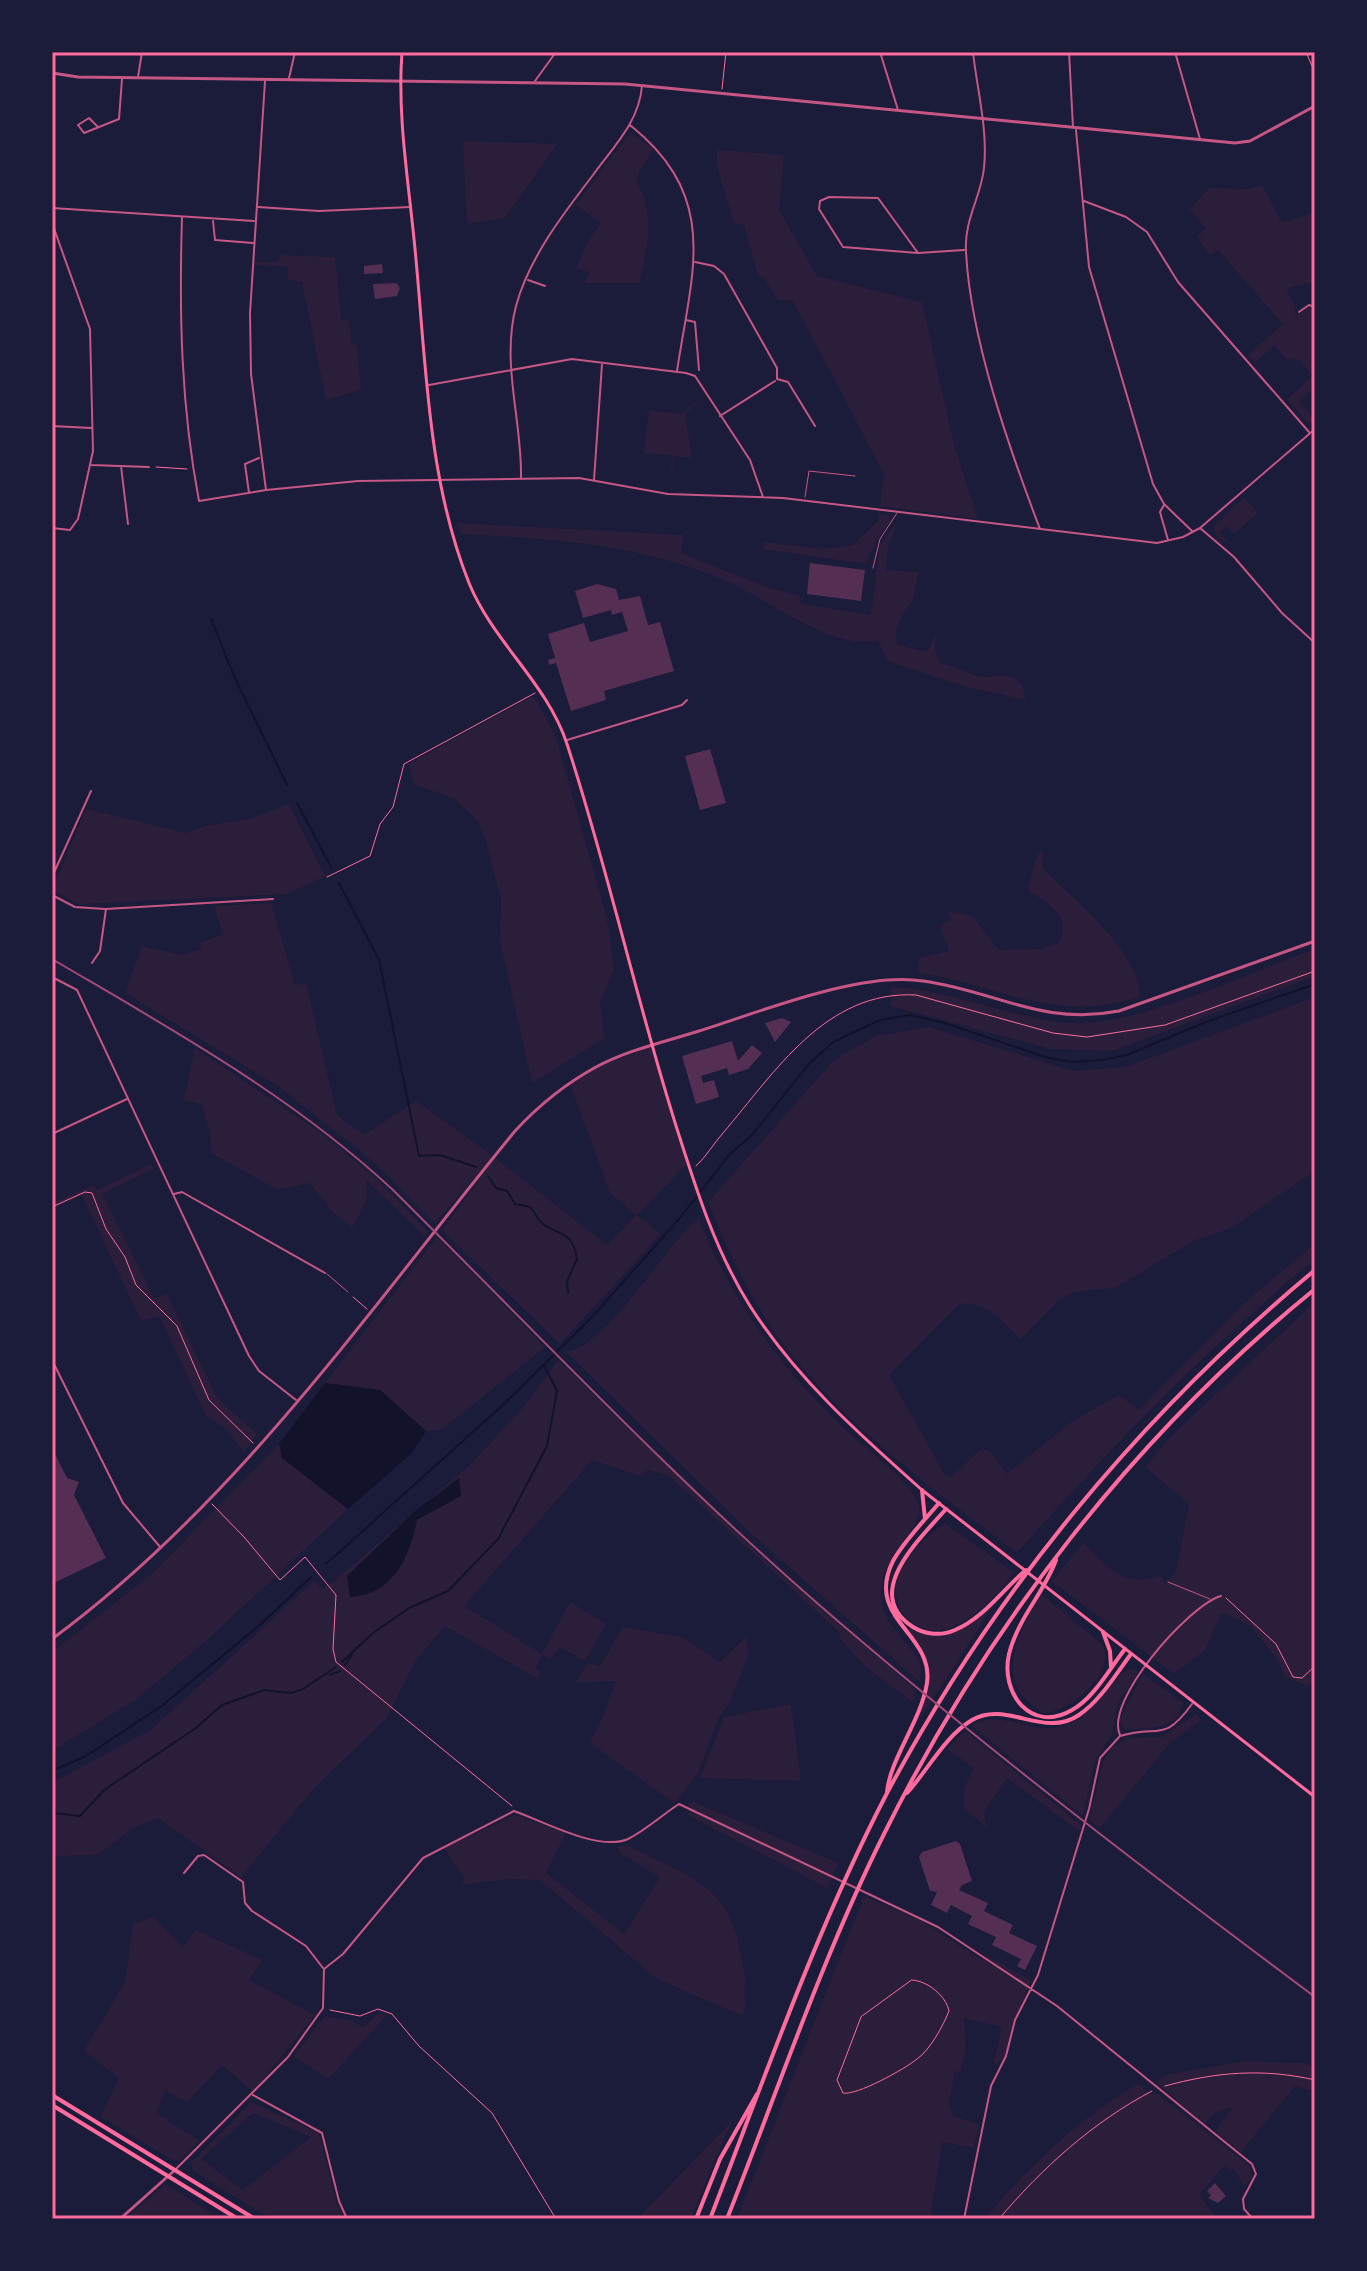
<svg xmlns="http://www.w3.org/2000/svg" width="1367" height="2271" viewBox="0 0 1367 2271" font-family="'Fira Sans Condensed',sans-serif">
  <style>
    .green { fill: #2a1e3b; fill-rule: evenodd }
    .water { fill: #12122b }
    .lines { fill: none; stroke-linecap: round; stroke-linejoin: round }
    .stream { stroke: #12122b; stroke-width: 2 }
    .building { fill: #542f53 }
    .path { stroke: #ff6b9d; stroke-width: 1 }
    .service { stroke: #c65784; stroke-width: 1 }
    .minor { stroke: #c65784; stroke-width: 2 }
    .tertiary { stroke: #c65784; stroke-width: 3 }
    .secondary { stroke: #ff6b9d; stroke-width: 3 }
    .primary { stroke: #ff6b9d; stroke-width: 4 }
    .motorway { stroke: #ff6b9d; stroke-width: 4 }
    .rail { stroke: #a44b75; stroke-width: 2 }
    .neatline { fill: none; stroke: #ff6b9d; stroke-width: 3 }
  </style>
  <rect width="100%" height="100%" fill="#1b1b3a"/>
  <path class="green" d="M630,133L654,149L639,171L637,183C656,213 647,250 639,283H585L589,272L576,269L585,246L601,223L576,205Z
    M463,141L557,144L505,218L467,224Z
    M717,150L784,155L779,210L817,276L922,302L954,445L978,519L880,506L884,474L793,301L778,300L763,276L759,278L744,225L734,223L717,167Z
    M1262,185L1282,223L1315,212V282L1289,287L1287,293L1294,304L1296,317L1308,307L1315,310V388L1299,401L1315,420L1312,423L1306,421L1287,399L1313,376L1298,359L1287,360L1274,345L1255,363L1248,355L1283,324L1218,250L1210,255L1197,237L1206,229L1190,209L1209,188L1248,189Z
    M279,255L335,257L341,320H349L352,345L357,344L361,390L326,400L302,282L288,280V267L255,265L256,262H277Z
    M702,398L685,414L692,458L675,456L668,490L673,456L644,453L649,410L680,414Z
    M1244,497L1258,513L1234,534L1227,526L1220,532L1229,545L1217,537L1213,527Z
    M879,514L889,515L890,522L877,539L866,564L763,549L764,542L822,549L853,545L879,520Z
    M898,520L888,547L886,570L918,572C916,581 916,597 910,604C902,615 891,630 898,645L927,652L936,632L935,651L940,663C951,665 978,678 985,677C999,676 1008,672 1022,684L1026,700L967,687L887,661L878,640C834,653 766,598 726,581C641,544 553,539 461,534L457,523L684,535L681,552L687,556L769,588L799,595L801,604L871,615L880,545Z
    M531,697L536,699L556,737L607,919L614,969L600,1002L605,1038L532,1083L500,941L501,899L485,838L478,821L455,799L414,784L408,764Z
    M289,804L325,876L287,894L79,904L52,890L86,809L186,833L205,826L253,818Z
    M1043,850L1042,868C1070,896 1144,955 1139,997C1053,1025 1000,984 918,973L919,958L949,951L940,926L952,918L947,914L950,911L972,916L999,950L1040,949L1059,942C1072,915 1047,903 1028,890L1036,857Z
    M271,903L295,985L306,983L337,1115L364,1135L416,1101L493,1156L435,1223L374,1162L281,1088L125,993L142,946L182,955L201,949L200,943L223,934L214,906Z
    M1315,949V976L1112,1051L1051,1049L891,1006V987C954,990 1009,1018 1070,1023C1132,1028 1254,971 1315,949Z
    M1315,997V1171L1231,1228L1193,1241L1115,1288L1074,1292L1060,1299L1021,1339C1003,1322 986,1300 959,1304L889,1375L945,1475L951,1477L982,1448L991,1452L1007,1474L1074,1420L1119,1395L1139,1410L1244,1303L1315,1244V1259C1207,1348 1110,1448 1017,1553C927,1484 831,1417 768,1322C743,1284 725,1244 708,1202L835,1059L876,1036L929,1027L1073,1071L1126,1067Z
    M651,1047L687,1164L637,1215L661,1234L560,1344L442,1230L495,1158L607,1245L636,1215L610,1193L570,1084L597,1067Z
    M195,1048L323,1134L380,1182L428,1232L424,1236L366,1180L367,1200L352,1228L331,1210L310,1183L278,1190L211,1153L210,1131L201,1104L184,1100Z
    M151,1164L153,1169L102,1194L154,1298L167,1294L218,1399L257,1434L244,1453L228,1431L206,1415L159,1316L141,1321L82,1195L52,1208V1203L94,1185L97,1190Z
    M699,1219C730,1298 779,1365 839,1424C863,1448 901,1471 917,1501C931,1528 872,1558 882,1604C887,1629 911,1643 921,1665L920,1682L754,1536L566,1352C614,1342 660,1248 699,1219Z
    M437,1237L545,1347L441,1430L426,1431L380,1390L325,1383Z
    M1315,1302V1679L1308,1686L1285,1677L1278,1660L1251,1626L1224,1613L1220,1615L1205,1650L1174,1674L1052,1581L1083,1543C1109,1567 1122,1589 1161,1575L1165,1584L1176,1572L1189,1504L1145,1467L1170,1437Z
    M558,1360L765,1560L916,1690L912,1702L866,1667L839,1638L841,1634L668,1475L647,1470L641,1476L592,1460L464,1606L542,1654L570,1602L606,1624L585,1661L560,1647L550,1659L542,1655L536,1668L540,1672L537,1678L445,1626L416,1660L386,1719L314,1788L241,1877L158,1818L132,1829L97,1855L52,1856V1783L152,1729L314,1581L322,1589L334,1581L471,1464L526,1404Z
    M279,1444L282,1458L348,1509L206,1641L135,1700L52,1751V1652L152,1574Z
    M945,1523L1014,1573C993,1600 952,1647 914,1624C900,1615 896,1601 895,1585C900,1560 928,1535 945,1523Z
    M1041,1594L1103,1645C1114,1678 1073,1707 1045,1714C990,1683 1017,1636 1041,1594Z
    M992,1608L918,1722C933,1675 935,1663 902,1623C956,1651 949,1626 992,1608Z
    M623,1627L682,1637L720,1662L747,1636L748,1655L729,1704L718,1718L698,1774L674,1803L589,1742C603,1722 607,1702 617,1681L576,1683L588,1663L600,1666Z
    M1129,1668L1139,1671L1118,1703L1112,1734L1095,1761L1083,1816L971,1725C1003,1708 1032,1736 1063,1726C1094,1716 1105,1686 1129,1668Z
    M1143,1674L1183,1703C1177,1732 1149,1727 1126,1730L1119,1720Z
    M791,1704L801,1781L700,1778L724,1717Z
    M1196,1714L1201,1720L1169,1744L1100,1828L1089,1820L1103,1763L1111,1748L1127,1738L1162,1737Z
    M965,1731L1081,1825L1079,1831L1007,1778L984,1812L987,1828L964,1808V1788L974,1768L947,1749Z
    M694,1802L838,1863L827,1888L688,1815L691,1807L687,1803Z
    M515,1815L566,1833L546,1873L624,1934L660,1877L621,1854L617,1846L627,1845C684,1876 729,1881 741,1954C745,1976 748,1994 743,2016L657,1979L540,1880L509,1879L461,1885L465,1879L444,1848Z
    M864,1896L920,1920L982,1960L988,1956L1031,1981L1010,2032L1006,2056L993,2066L1002,2027L964,2018L966,2050L960,2072L955,2071L949,2103L953,2116L979,2124L974,2148L942,2142L931,2214L941,2219H737Z
    M153,1917L183,1947L196,1930L262,1960L249,1980L315,2015L253,2092L222,2065L187,2102L165,2091L156,2113L200,2141L181,2159L174,2161L101,2117L119,2078L84,2051L125,1982L133,1924Z
    M379,2013L387,2015L328,2079L294,2056L325,2016L349,2020L363,2027Z
    M1246,2061L1302,2063L1315,2067V2092L1295,2086L1241,2152L1215,2132L1233,2107L1214,2113L1205,2124L1157,2083L1165,2075Z
    M1138,2084L1150,2094H1158L1250,2166L1252,2177L1244,2187L1234,2169L1231,2171L1225,2165L1199,2195L1217,2219H985C1026,2168 1081,2117 1138,2084Z
    M251,2102L319,2133L336,2201L345,2219H271L193,2171L191,2163ZM253,2113L311,2137L243,2190L201,2159Z
    M732,2121L690,2219H637Z
    M165,2184L222,2219H126Z"/>
  <path class="water" d="M325,1383L380,1390L426,1431L412,1453L348,1509L282,1458L279,1444Z
    M459,1478L461,1496L417,1520C409,1558 393,1595 350,1597L347,1576L415,1511Z"/>
  <g class="lines">
    <path class="stream" d="M1312,52L1315,60
      M211,619L234,676L287,785
      M297,803L331,867
      M339,883L379,960L419,1156L440,1155L476,1167
      M488,1176L496,1188L507,1191L515,1204L530,1207C535,1212 536,1218 542,1223C555,1235 573,1229 577,1259L567,1281L568,1293
      M326,1564L504,1404L593,1316L679,1219L730,1154L752,1135L808,1065L833,1042L880,1020L910,1015L945,1023L1048,1058L1074,1062L1102,1060L1127,1055L1206,1022L1315,984
      M342,1662L373,1633L409,1608L448,1591L498,1539L547,1446L557,1391L544,1365
      M345,1665L352,1655
      M330,1675L340,1671
      M52,1771L86,1756L163,1705L261,1624L311,1577
      M52,1813L80,1816L104,1790L196,1728L222,1705L264,1690L291,1693L303,1689L336,1667"/>
  </g>
  <path class="building" d="M382,264L383,273L364,274V266Z
    M396,283L400,288L397,296L375,299L373,284Z
    M810,563L865,570L861,601L807,594Z
    M597,584L616,589L619,600L640,596L648,625L660,622L674,671L604,691L606,700L571,711L556,663L549,665L548,660L555,658L548,634L584,623L590,642L628,631L622,612L612,615L611,610L583,618L575,591Z
    M710,749L726,803L700,810L685,756Z
    M782,1018L791,1022L775,1042L765,1023Z
    M732,1041L738,1061L752,1045L762,1053L748,1069L729,1075L727,1068L701,1076L703,1083L714,1080L719,1097L696,1104L682,1056Z
    M52,1448L67,1478L79,1482L74,1495L106,1558L52,1584Z
    M956,1841L960,1844L972,1881L962,1885L959,1890L988,1903L984,1911L1013,1925L1009,1933L1037,1946L1025,1970L1017,1966L1021,1959L992,1945L996,1937L968,1924L972,1916L951,1905L947,1913L931,1905L937,1892L930,1891L919,1857L922,1852Z
    M1215,2183L1226,2196L1218,2203L1208,2198L1211,2195L1207,2191Z"/>
  <g class="lines">
    <path class="path" d="M1306,52L1315,73
      M722,89L726,52
      M156,467L187,469
      M327,877L370,856L380,824L393,807L404,764L535,693
      M696,1166C706,1157 714,1143 723,1133C775,1072 826,990 916,995L1053,1033L1087,1037L1165,1025L1315,971
      M52,1207L85,1192L92,1193L106,1229L125,1257L136,1285L177,1326L209,1400L253,1443
      M353,1297L367,1309
      M212,1504L244,1537L280,1580L305,1557L336,1595L333,1649L336,1662L512,1806
      M1226,1598L1276,1644L1293,1677L1302,1678L1315,1666
      M912,1980C928,1981 946,1996 949,2011C943,2026 930,2050 917,2059C905,2069 856,2096 843,2093L837,2080L861,2017Z
      M330,2010L360,2016L378,2009L392,2014L419,2046L492,2113L556,2219
      M1165,2086C1216,2072 1263,2068 1315,2080
      M999,2219C1042,2168 1093,2122 1152,2091"/>
    <path class="service" d="M805,497L809,471L855,476
      M873,568L880,539L897,513
      M327,1274L348,1292
      M1168,1582L1210,1599"/>
    <path class="minor" d="M880,52L898,110
      M973,52C977,90 988,129 984,168C981,197 964,220 966,251C970,337 1009,448 1040,529
      M1069,52L1073,127
      M1175,52L1200,139
      M138,77L142,52
      M289,78L295,52
      M265,81L250,313L251,374L266,490L358,481L579,478L668,494L783,498L1157,543L1183,537L1200,528L1315,429
      M535,81L556,52
      M630,125C721,198 692,271 677,371
      M97,126L89,118L78,125L84,133L119,119L122,79
      M1076,130L1089,267L1120,372L1153,484L1164,504L1192,531
      M1084,201L1126,217L1147,232L1178,282L1309,432
      M258,207L319,211L410,207
      M52,208L254,221
      M182,217C179,314 181,406 199,501L266,490
      M213,221L215,240L253,243
      M52,223L90,329L93,451L78,519L70,530L52,528
      M918,253L878,198L829,197L820,201L819,209L843,247L918,253L964,250
      M695,262L714,266L724,274L777,368V379L788,382L815,426
      M528,280L545,286
      M1299,312L1309,305L1315,307
      M686,320L695,322L699,370
      M429,385L572,359L686,373L695,376L750,460L763,497
      M720,416L775,381
      M52,426L91,428
      M91,465L149,467
      M121,466L128,524
      M521,477C522,420 501,364 516,306C529,258 563,214 593,175C614,146 639,122 642,86
      M594,480L602,364
      M249,493L245,464L259,458
      M1164,505L1160,512L1168,540
      M1200,528L1234,557L1282,613L1315,643
      M567,740L682,705L687,700
      M52,877L91,791
      M52,895L75,907L105,909
      M92,963L100,951L106,909L273,899
      M52,977L77,990L249,1356L259,1371L296,1400
      M52,1134L127,1099
      M174,1194L182,1192L325,1273
      M52,1360L123,1503L161,1548
      M1120,1735C1104,1701 1189,1605 1221,1596
      M184,1873L198,1856L204,1855L243,1882L245,1903L252,1911L306,1946L323,1968
      M253,2095L322,2133L339,2201L347,2219
      M176,2169L288,2057L323,2008L324,1969L343,1954L423,1858L514,1811C543,1821 598,1852 628,1839C646,1830 662,1815 679,1804L938,1927L1057,2006L1252,2164L1256,2174L1243,2199L1244,2209L1253,2219
      M964,2219L991,2086L1006,2056L1015,2020L1038,1975L1089,1809L1100,1758L1120,1736C1159,1724 1163,1744 1192,1704"/>
    <path class="tertiary" d="M52,73L78,77L625,84L1235,143L1250,141L1315,106
      M52,1639C238,1502 370,1308 515,1131C539,1105 565,1084 596,1067C628,1050 664,1042 699,1031C760,1012 860,971 923,981C996,991 1041,1026 1119,1011L1315,941
      M120,2219L175,2170"/>
    <path class="secondary" d="M402,52C397,117 409,184 415,249C426,360 427,478 469,583C493,642 547,683 567,744C609,872 637,1004 678,1132C697,1192 716,1252 750,1306C796,1378 859,1434 922,1490L1315,1797"/>
    <path class="primary" d="M52,2095L255,2219
      M52,2105L238,2219"/>
    <path class="motorway" d="M922,1490L925,1519
      M946,1509C921,1538 860,1593 913,1627C926,1635 942,1636 955,1630C984,1618 1003,1589 1026,1570
      M1056,1560C1044,1593 1018,1618 1009,1654C1000,1693 1031,1734 1072,1710C1094,1698 1110,1668 1125,1649
      M1103,1632L1110,1651L1111,1667
      M887,1792C890,1759 921,1721 927,1683C934,1633 864,1619 893,1561C904,1541 924,1521 939,1503
      M907,1793C928,1770 945,1736 972,1720C1007,1700 1044,1739 1079,1715C1100,1701 1116,1674 1131,1654
      M696,2219L720,2159L757,2094
      M710,2219C765,2077 816,1930 886,1795C993,1593 1139,1416 1315,1270
      M727,2219C778,2090 822,1958 884,1834C987,1626 1134,1436 1315,1289"/>
    <path class="rail" d="M52,959C171,1029 291,1095 393,1190C533,1329 669,1474 817,1603C977,1742 1145,1870 1315,1997"/>
  </g>
  <rect width="1367" height="2271" fill="none" stroke="#1b1b3a" stroke-width="108"/>
  <rect x="54" y="54" width="1259" height="2163" class="neatline"/>
</svg>
